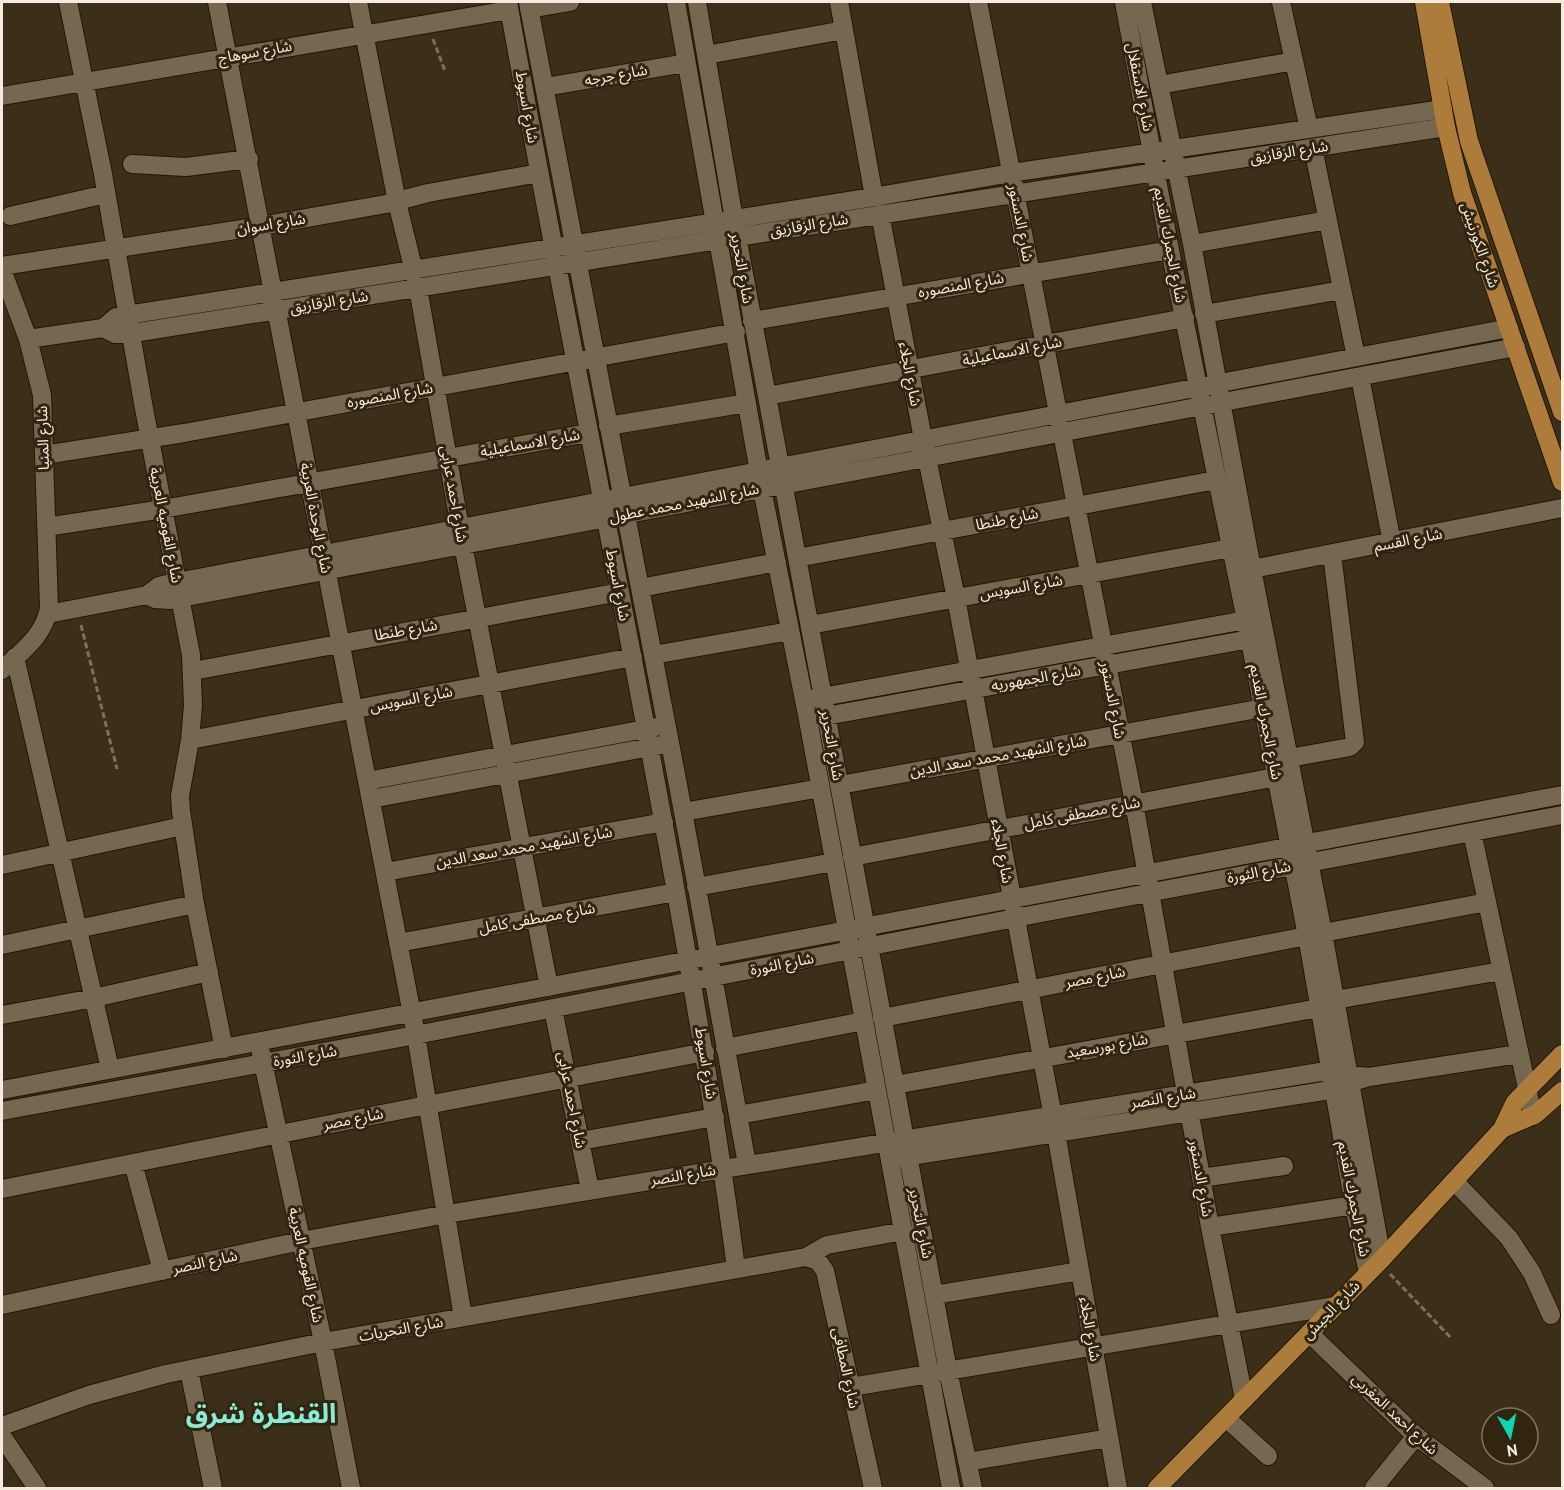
<svg xmlns="http://www.w3.org/2000/svg" width="1564" height="1490" viewBox="0 0 1564 1490" font-family="'PT Sans','Noto Sans Arabic',sans-serif">
  <style>
    .lines { fill: none; stroke-linecap: round; stroke-linejoin: round }
    .minor-casing { stroke: #221703; stroke-width: 20 }
    .major-casing { stroke: #221703; stroke-width: 20 }
    .path { stroke: #7c715e; stroke-width: 3; stroke-dasharray: 6 3; stroke-linecap: butt }
    .minor { stroke: #756750; stroke-width: 18 }
    .major { stroke: #ad7b3a; stroke-width: 18 }
    .labels { text-anchor: middle; stroke-width: 6; stroke-linejoin: round; paint-order: stroke }
    .street-label { font-size: 15px; fill: #f4ecdf; stroke: #31250f }
    .town-label { font-size: 27px; font-weight: bold; fill: #89ecd4; stroke: #31250f }
  </style>
  <rect width="100%" height="100%" fill="#3b2f19"/>
  <g class="lines">
    <defs>
      <path id="minor" d="M68,2L103,174L143,403L191,655L193,705L190,740L180,796L181,811L195,904L224,1049
        M217,2L416,1035L463,1317
        M358,2L397,202L418,288L463,545L549,987
        M508,2C561,299 623,595 676,892C698,1018 720,1143 736,1269
        M528,2C573,249 623,496 670,743C697,883 721,1024 747,1164
        M676,2L762,489L808,720L951,1488
        M697,2L737,237L767,396L948,1371L973,1488
        M839,2L874,197
        M978,2L1134,803L1210,1227L1244,1399
        M1124,2L1170,250L1246,620L1307,936L1354,1205L1368,1273
        M1142,2L1192,244L1252,569L1323,933L1382,1259
        M1281,2L1309,129
        M529,9L570,2
        M706,55L844,30
        M1159,85L1294,61
        M545,87L686,63
        M2,96L509,10
        M1313,148L1356,357
        M132,164L186,167L249,159
        M880,214L923,439L956,598L1056,1133L1118,1488
        M10,216L106,194
        M1192,244L1328,220
        M2,266L261,226L386,204L428,193L539,173
        M2,270L28,339L42,395L49,608C44,636 21,652 2,670
        M1204,314L1342,290
        M752,321L1170,250
        M103,328L116,317L127,315L874,197L1011,173L1443,109
        M28,339L103,328L115,334H127L737,237L1446,127
        M1360,377L1392,543
        M767,396L1185,318
        M608,426L747,403
        M44,455L184,433L736,332
        M46,527L163,509L588,433
        M797,558L1216,480
        M1252,569L1562,508
        M640,588L777,562
        M147,595L155,599L170,600L1516,347
        M48,614L147,595L159,586L167,584L1509,328
        M810,625L1231,548
        M653,655L790,631
        M15,657L110,1069
        M193,671L620,592
        M811,699L1257,618
        M815,718L1261,637
        M190,740L633,657
        M1289,758L1350,747L1355,742L1332,554
        M367,781L656,727
        M840,785L1263,708
        M371,799L661,745
        M683,812L821,788
        M1472,832L1533,1116
        M852,857L1276,777
        M2,865L183,826
        M385,872L664,822
        M696,887L834,862
        M1323,933L1487,902
        M398,943L676,892
        M2,945L195,904
        M1335,1000L1501,971
        M553,1009L590,1190
        M2,1015L94,998L209,972
        M882,1018L1307,936
        M725,1048L864,1021
        M261,1053L323,1342L351,1488
        M895,1085L1319,1008
        M2,1090L1562,795
        M2,1111L416,1035L1015,918L1562,815
        M738,1115L877,1090
        M580,1141L715,1117
        M898,1158L1324,1091L1369,1077L1519,1054
        M133,1163L162,1271
        M1201,1178L1284,1166
        M1454,1181L1509,1238L1532,1273L1551,1315
        M2,1189L427,1105L705,1052
        M1210,1227L1354,1205
        M806,1257L827,1245L904,1231
        M934,1295L1080,1271
        M2,1305L301,1241L447,1214L1320,1072L1369,1077
        M1309,1333L1416,1436L1485,1488
        M189,1370L213,1488
        M851,1387L1335,1306
        M1226,1418L1268,1456
        M2,1426L89,1395L166,1374L323,1342L806,1257L818,1261L825,1271L873,1488
        M2,1436L37,1488
        M967,1462L1109,1438
        M1374,1488L1416,1436"/>
      <path id="major" d="M1424,2L1446,127L1462,193L1562,482
        M1440,2L1469,141L1562,412
        M1502,1129L1536,1114L1562,1091
        M1157,1488L1382,1259L1502,1129L1515,1102L1562,1054"/>
    </defs>
    <use href="#minor" class="minor-casing"/>
    <use href="#major" class="major-casing"/>
    <path class="path" d="M433,39L445,71
      M81,625L117,769
      M1390,1274L1452,1339"/>
    <use href="#minor" class="minor"/>
    <use href="#major" class="major"/>
  </g>
  <g class="labels">
    <g class="street-label">
      <text transform="translate(255 52) rotate(-10)" y="5">شارع سوهاج</text>
      <text transform="translate(616 75) rotate(-10)" y="5">شارع جرجه</text>
      <text transform="translate(1140 87) rotate(79)" y="5">شارع الاستقلال</text>
      <text transform="translate(527 107) rotate(80)" y="5">شارع اسيوط</text>
      <text transform="translate(1289 152) rotate(-9)" y="5">شارع الزقازيق</text>
      <text transform="translate(1021 223) rotate(79)" y="5">شارع الدستور</text>
      <text transform="translate(271 224) rotate(-9)" y="5">شارع اسوان</text>
      <text transform="translate(809 225) rotate(-9)" y="5">شارع الزقازيق</text>
      <text transform="translate(1170 245) rotate(79)" y="5">شارع الجمرك القديم</text>
      <text transform="translate(1480 245) rotate(71)" y="5">شارع الكورنيش</text>
      <text transform="translate(742 268) rotate(80)" y="5">شارع التحرير</text>
      <text transform="translate(961 285) rotate(-10)" y="5">شارع المنصوره</text>
      <text transform="translate(329 302) rotate(-9)" y="5">شارع الزقازيق</text>
      <text transform="translate(1012 351) rotate(-11)" y="5">شارع الاسماعيلية</text>
      <text transform="translate(910 374) rotate(79)" y="5">شارع الجلاء</text>
      <text transform="translate(390 395) rotate(-10)" y="5">شارع المنصوره</text>
      <text transform="translate(43 438) rotate(-92)" y="5">شارع المنيا</text>
      <text transform="translate(530 443) rotate(-10)" y="5">شارع الاسماعيلية</text>
      <text transform="translate(454 494) rotate(80)" y="5">شارع احمد عرابى</text>
      <text transform="translate(684 503) rotate(-11)" y="5">شارع الشهيد محمد عطول</text>
      <text transform="translate(316 518) rotate(79)" y="5">شارع الوحدة العربية</text>
      <text transform="translate(1007 519) rotate(-11)" y="5">شارع طنطا</text>
      <text transform="translate(166 525) rotate(79)" y="5">شارع القوميه العربية</text>
      <text transform="translate(1408 540) rotate(-11)" y="5">شارع القسم</text>
      <text transform="translate(618 585) rotate(79)" y="5">شارع اسيوط</text>
      <text transform="translate(1021 587) rotate(-10)" y="5">شارع السويس</text>
      <text transform="translate(406 630) rotate(-10)" y="5">شارع طنطا</text>
      <text transform="translate(1036 678) rotate(-10)" y="5">شارع الجمهوريه</text>
      <text transform="translate(411 699) rotate(-11)" y="5">شارع السويس</text>
      <text transform="translate(1113 700) rotate(79)" y="5">شارع الدستور</text>
      <text transform="translate(1266 722) rotate(79)" y="5">شارع الجمرك القديم</text>
      <text transform="translate(832 745) rotate(80)" y="5">شارع التحرير</text>
      <text transform="translate(998 756) rotate(-10)" y="5">شارع الشهيد محمد سعد الدين</text>
      <text transform="translate(1082 813) rotate(-11)" y="5">شارع مصطفى كامل</text>
      <text transform="translate(524 847) rotate(-10)" y="5">شارع الشهيد محمد سعد الدين</text>
      <text transform="translate(1002 851) rotate(80)" y="5">شارع الجلاء</text>
      <text transform="translate(1259 872) rotate(-11)" y="5">شارع الثورة</text>
      <text transform="translate(537 918) rotate(-10)" y="5">شارع مصطفى كامل</text>
      <text transform="translate(782 964) rotate(-11)" y="5">شارع الثورة</text>
      <text transform="translate(1095 977) rotate(-11)" y="5">شارع مصر</text>
      <text transform="translate(1107 1046) rotate(-10)" y="5">شارع بورسعيد</text>
      <text transform="translate(305 1056) rotate(-10)" y="5">شارع الثورة</text>
      <text transform="translate(706 1063) rotate(81)" y="5">شارع اسيوط</text>
      <text transform="translate(1163 1098) rotate(-9)" y="5">شارع النصر</text>
      <text transform="translate(572 1100) rotate(79)" y="5">شارع احمد عرابى</text>
      <text transform="translate(353 1119) rotate(-11)" y="5">شارع مصر</text>
      <text transform="translate(683 1175) rotate(-9)" y="5">شارع النصر</text>
      <text transform="translate(1201 1178) rotate(80)" y="5">شارع الدستور</text>
      <text transform="translate(1354 1199) rotate(79)" y="5">شارع الجمرك القديم</text>
      <text transform="translate(921 1223) rotate(79)" y="5">شارع التحرير</text>
      <text transform="translate(205 1262) rotate(-12)" y="5">شارع النصر</text>
      <text transform="translate(306 1265) rotate(78)" y="5">شارع القوميه العربية</text>
      <text transform="translate(1331 1310) rotate(-46)" y="5">شارع الجيش</text>
      <text transform="translate(401 1329) rotate(-10)" y="5">شارع التحريات</text>
      <text transform="translate(1090 1329) rotate(80)" y="5">شارع الجلاء</text>
      <text transform="translate(846 1368) rotate(78)" y="5">شارع المطافى</text>
      <text transform="translate(1395 1414) rotate(43)" y="5">شارع احمد المغربي</text>
    </g>
    <g class="town-label">
      <text x="261" y="1423">القنطرة شرق</text>
    </g>
  </g>
  <rect width="1564" height="1490" fill="none" stroke="#f4ecdf" stroke-width="6"/>
  <g transform="translate(1510 1436) rotate(171)"><circle r="28" fill="#31250f" stroke="#7f7562" stroke-width="1.5"/>
  <path d="M0-4.5L10 22L0 15L-10 22Z" fill="#10d5b4"/>
  <text y="-9" font-size="16" font-weight="bold" text-anchor="middle" fill="#f4ecdf">N</text>
  </g>
</svg>
